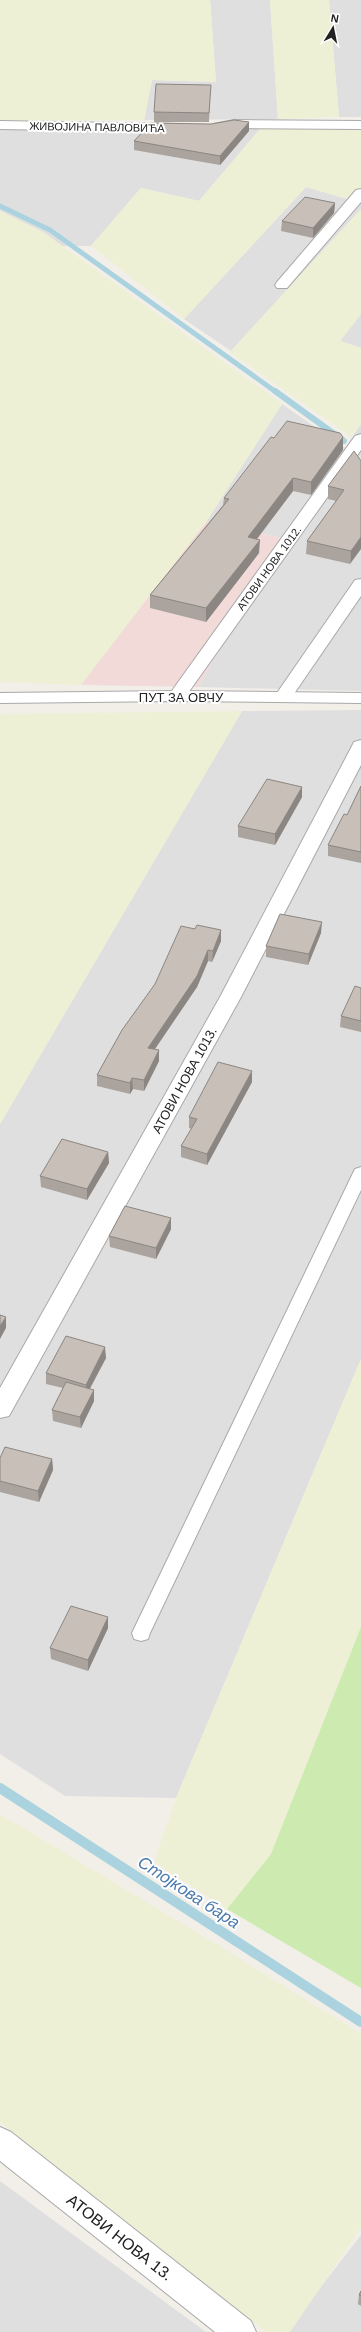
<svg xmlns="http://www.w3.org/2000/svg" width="361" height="2332" viewBox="0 0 361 2332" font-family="Arial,sans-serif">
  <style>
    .residential { fill: #e0dfdf }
    .commercial { fill: #f2dad9 }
    .farmland { fill: #eef0d5 }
    .grass { fill: #cdebb0 }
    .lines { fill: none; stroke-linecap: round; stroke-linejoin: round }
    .stream-far2 { stroke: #aad3df; stroke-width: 5 }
    .stream-far1 { stroke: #aad3df; stroke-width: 6 }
    .stream { stroke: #aad3df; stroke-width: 10 }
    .service-casing { stroke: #a9a9a9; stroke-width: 2 }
    .minor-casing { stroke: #a9a9a9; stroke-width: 2 }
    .tertiary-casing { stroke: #a9a9a9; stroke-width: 2 }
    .service { fill: #fff; fill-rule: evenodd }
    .minor { fill: #fff; fill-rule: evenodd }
    .tertiary { fill: #fff; fill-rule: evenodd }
    .wall { fill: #aba49e }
    .shaded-wall { fill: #8b8681 }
    .building { fill: #c7bfb8; stroke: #8b8681 }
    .labels { text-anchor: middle; stroke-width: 4; stroke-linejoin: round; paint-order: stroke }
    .far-street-label { font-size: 11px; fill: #222; stroke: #fff }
    .street-label { font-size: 13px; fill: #222; stroke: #fff }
    .near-street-label { font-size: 16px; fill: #222; stroke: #fff }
    .near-water-label { font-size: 17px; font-style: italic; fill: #4a7aab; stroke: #fff }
  </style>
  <rect width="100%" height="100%" fill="#f2efe9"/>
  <path class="residential" d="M210,0H270L278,119L144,120L152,80L216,82Z
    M329,0H361V117H339Z
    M0,128L260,129L199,201L141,188L91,246H62L43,232L0,211Z
    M306,187L361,203V209L231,351L184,319Z
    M361,314V348L340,341Z
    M282,404L345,448L361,424V691L198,687L282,538L206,522Z
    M361,710V1359L176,1798L65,1796L0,1754V1124L242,711Z
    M0,2181L206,2332H0Z
    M361,2235V2332H286Z"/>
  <path class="commercial" d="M206,522L282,538L198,687L81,685L77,682Z"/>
  <path class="farmland" d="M0,0H210L216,82L152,80L144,120L0,121Z
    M270,0H329L339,117L278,119Z
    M260,129H361V203L306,187L184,319L91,246L141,188L199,201Z
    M361,209V314L340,341L361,348V424L351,437L230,352Z
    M0,211L43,232L282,404L206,522L81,685L0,682Z
    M242,711L0,1124V714Z
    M361,1359V1627L271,1854L227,1909L154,1862L176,1798Z
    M0,1814L213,1942L361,2034V2228L290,2332H266L0,2122Z"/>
  <path class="grass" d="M361,1627V1988L227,1909L271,1854Z"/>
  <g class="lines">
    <path class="stream-far2" d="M0,206L50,230L276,392"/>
    <path class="stream-far1" d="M275,391L344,441"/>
    <path class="stream" d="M0,1788L361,2022"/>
    <defs>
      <path id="service" d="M361,1167V1190L150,1633L148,1639L141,1641L134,1639L132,1633L353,1173L355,1169Z"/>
      <path id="minor" d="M234,120L361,121V129L234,128L219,131L212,127L214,124Z
        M0,121L177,124L184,128L177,132L0,129Z
        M361,189V202L287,288H277L275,285L277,282L356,190Z
        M361,434V450L183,700H171L168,696L171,692L355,436Z
        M361,579V596L289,701H277L274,697L277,693L355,580Z
        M361,740V765L241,997L9,1416L0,1418V1388L220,997L352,746L354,742Z
        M0,2127L11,2132L251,2321L256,2332H215L0,2161Z"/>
      <path id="tertiary" d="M177,691L361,693V703L177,701L0,703V693Z"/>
    </defs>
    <use href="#service" class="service-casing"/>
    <use href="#minor" class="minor-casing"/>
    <use href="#tertiary" class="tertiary-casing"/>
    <use href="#service" class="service"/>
    <use href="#minor" class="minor"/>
    <use href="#tertiary" class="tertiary"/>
  </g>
  <path class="wall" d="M210,94L209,122H154V112Z
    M249,131L220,165L134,150V141Z
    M335,203L334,213L313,238L281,231L282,221Z
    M343,437V450L311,495L293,491L256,539L259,553L206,622L150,608V595L223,505L224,498L274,438Z
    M361,461L350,564L306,554L307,541L336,501L328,499V486Z
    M361,786V863L328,856V845L347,815Z
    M302,787V797L275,845L238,837V826Z
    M195,929L221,941L212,962L208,961L197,987L155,1049L159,1050V1061L144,1091L133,1089L130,1094L97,1086V1075Z
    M321,933L308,965L266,957V946Z
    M361,988V1032L340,1027L341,1016Z
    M252,1082L207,1165L181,1157V1146L192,1129L189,1128V1117Z
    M108,1152L109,1163L87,1200L41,1187L40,1176Z
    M171,1218V1229L156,1259L110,1247L109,1236Z
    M106,1358L90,1389L94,1401L81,1428L53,1421L52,1410L63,1388L46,1384V1373Z
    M0,1458L52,1459L53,1470L39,1502L0,1492Z
    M108,1617V1628L88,1671L51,1659L50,1648Z
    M361,2291V2306L358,2304L359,2295Z"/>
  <path class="shaded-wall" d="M249,122V131L220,165V156Z
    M335,203L334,213L313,238V228Z
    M343,437V450L311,495V482Z
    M293,478V491L248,551V537Z
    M361,537V549L350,564L351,551Z
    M260,540L259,553L206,622V608Z
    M302,787V797L275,845V834Z
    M322,922L321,933L308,965L309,954Z
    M221,930V941L212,962L213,951Z
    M208,950V961L197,987L148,1059V1048Z
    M159,1050V1061L144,1091V1080Z
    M252,1071V1082L207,1165V1154Z
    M132,1078L133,1089L130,1094V1083Z
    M108,1152L109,1163L87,1200V1189Z
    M171,1218V1229L156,1259V1248Z
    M6,1317V1328L0,1339V1326Z
    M105,1347L106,1358L86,1395V1385Z
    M94,1390V1401L81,1428L80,1417Z
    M52,1459L53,1470L39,1502L38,1491Z
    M108,1617V1628L88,1671V1660Z"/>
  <path class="building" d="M156,84L211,85L209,113L154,112Z
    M234,120L249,122L220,156L134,141L151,123L211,124Z
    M305,197L335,203L313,228L282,221Z
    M287,421L340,433L343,437L311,482L293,478L248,537L260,540L206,608L150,595L229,499L224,498L271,437L274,438Z
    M354,451L361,461V537L351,551L307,541L344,490L328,486Z
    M267,779L302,787L275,834L238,826Z
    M361,786V852L328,845L344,814L347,815Z
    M280,914L322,922L309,954L266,946Z
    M197,925L221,930L213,951L208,950L197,976L148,1048L159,1050L144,1080L132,1078L130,1083L97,1075L122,1030L155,984L181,926L195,929Z
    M355,986L361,988V1021L341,1016Z
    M218,1062L252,1071L207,1154L181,1146L197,1119L189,1117Z
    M62,1139L108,1152L87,1189L40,1176Z
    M125,1206L171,1218L156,1248L109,1236Z
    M0,1315L6,1317L0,1326Z
    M66,1336L105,1347L86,1385L46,1373Z
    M66,1382L94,1390L80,1417L52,1410Z
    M5,1447L52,1459L38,1491L0,1481V1458Z
    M71,1606L108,1617L88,1660L50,1648Z
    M361,2291V2296L359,2295Z"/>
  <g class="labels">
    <g class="far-street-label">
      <text transform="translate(97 127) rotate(1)" y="4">ЖИВОЈИНА ПАВЛОВИЋА</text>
      <text transform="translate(269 568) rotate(-54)" y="4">АТОВИ НОВА 1012.</text>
    </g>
    <g class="street-label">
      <text x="181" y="702">ПУТ ЗА ОВЧУ</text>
      <text transform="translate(184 1080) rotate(-61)" y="5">АТОВИ НОВА 1013.</text>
    </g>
    <g class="near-street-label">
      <text transform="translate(120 2237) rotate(38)" y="6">АТОВИ НОВА 13.</text>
    </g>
    <g class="near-water-label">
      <text transform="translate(189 1892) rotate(33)" y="6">Стојкова бара</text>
    </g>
  </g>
  <g transform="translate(333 28) rotate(10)" stroke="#ffffff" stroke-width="3" paint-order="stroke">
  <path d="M0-3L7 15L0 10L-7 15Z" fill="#222222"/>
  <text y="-6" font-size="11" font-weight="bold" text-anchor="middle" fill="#222222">N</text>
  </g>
</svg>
